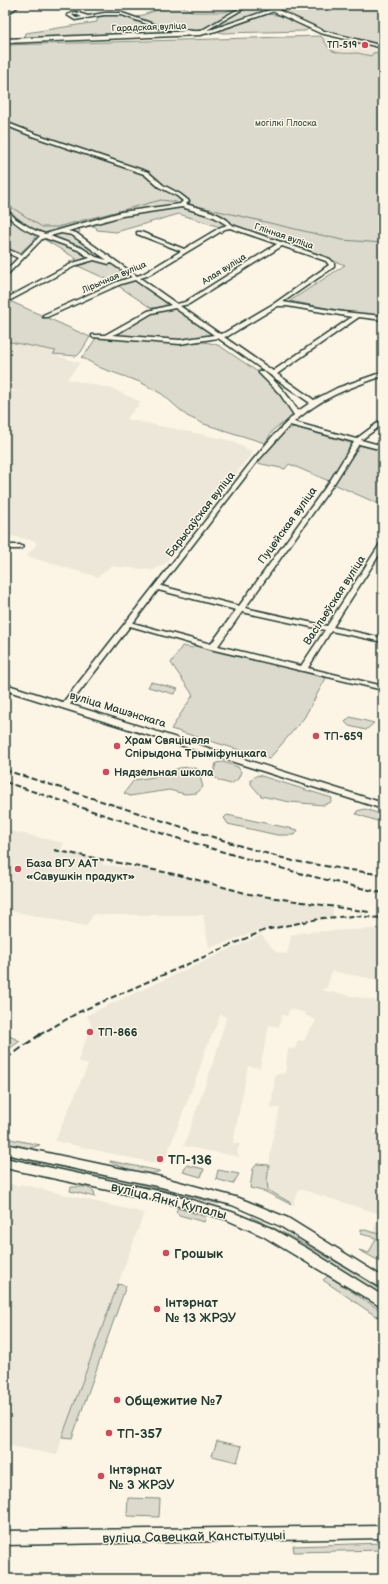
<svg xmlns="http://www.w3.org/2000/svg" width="388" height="1584" viewBox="0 0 388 1584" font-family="'Balsamiq Sans',sans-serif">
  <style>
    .built { fill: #ece7d8 }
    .green { fill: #dcdacc; stroke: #7e8c80 }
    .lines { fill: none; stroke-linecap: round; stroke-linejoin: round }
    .stream { stroke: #758479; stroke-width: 1 }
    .minor-casing { stroke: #1f3d34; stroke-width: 3 }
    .major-casing { stroke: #1f3d34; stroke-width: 3 }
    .minor { fill: #fcf5e5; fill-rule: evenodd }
    .major { fill: #fcf5e5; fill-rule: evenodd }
    .rail-far1 { stroke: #1f3d34; stroke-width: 2; stroke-dasharray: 6 3; stroke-linecap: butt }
    .rail { stroke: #1f3d34; stroke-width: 2.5; stroke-dasharray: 8 4; stroke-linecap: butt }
    .poi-dot { fill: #d1495b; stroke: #fcf5e5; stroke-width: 1.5 }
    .labels { text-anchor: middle; stroke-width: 3; stroke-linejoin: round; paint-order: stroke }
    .far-street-label { font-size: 9px; fill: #1f3d34; stroke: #fcf5e5 }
    .far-poi-label { font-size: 9px; font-weight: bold; fill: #1f3d34; stroke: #fcf5e5; text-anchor: end }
    .far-park-label { font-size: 9px; fill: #455c52; stroke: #fcf5e5 }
    .street-label { font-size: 11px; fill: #1f3d34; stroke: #fcf5e5 }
    .poi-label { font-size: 11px; font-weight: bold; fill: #1f3d34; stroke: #fcf5e5; text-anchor: start }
    .near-poi-label { font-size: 13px; font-weight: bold; fill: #1f3d34; stroke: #fcf5e5; text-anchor: start }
    .near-street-label { font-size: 13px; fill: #1f3d34; stroke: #fcf5e5 }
  </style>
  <rect width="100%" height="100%" fill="#fcf5e5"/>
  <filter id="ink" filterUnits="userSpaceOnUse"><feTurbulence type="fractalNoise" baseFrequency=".025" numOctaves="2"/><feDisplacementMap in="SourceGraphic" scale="8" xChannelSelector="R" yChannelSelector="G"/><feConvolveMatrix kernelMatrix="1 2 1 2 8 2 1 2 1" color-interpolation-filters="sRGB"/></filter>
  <g filter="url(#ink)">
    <path class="built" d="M321,36L337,41L373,48L380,51L371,56L357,53L354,54L348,52L344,54L333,51Z
      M5,341L56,351L53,354L80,363L67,379L113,389L141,402L126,419L229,440L253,452L165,564L153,570L111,566L98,577L26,556L37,544L35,543L36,541L5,535V389L28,393L5,388Z
      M5,830L64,843L61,850L103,859V865L157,871L249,894L333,908V916L310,919L264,929L209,948L203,915H105L94,914L86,926L5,910Z
      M383,927V981L332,971L327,987L321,990L383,1002V1124H379L373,1132L383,1133V1234L373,1231L380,1214L300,1189L294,1200L295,1206L268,1190L267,1181L273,1137L280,1108H271L275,1075L285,1073L288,1049H295L298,1040L304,1041L308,1032L314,1025L316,1020L305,1015L306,1013L290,1009L287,1016L282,1015L279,1027L269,1025L260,1068L248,1066L233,1143L240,1144L237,1152L240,1157L184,1146L217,1051L226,1018L221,1014L205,1051L200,1068L163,1165L55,1141L88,1065L78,1061L91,1025L87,1015L261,935L276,952L287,954L291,935L305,932L374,929Z
      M5,1183L19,1186L20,1184L144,1213L62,1437L57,1455L5,1445Z"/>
    <path class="green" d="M172,5L182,6L193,12H225L241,5H245L210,26L191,32L25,38L26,33L97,22V17L115,14L134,18Z
      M251,5H286L224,25H218Z
      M297,5H383V46L322,31L280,11Z
      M269,14L283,16L306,27L309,29L305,31L222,33L217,31Z
      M321,36C324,40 327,46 330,49C337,55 350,53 358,53C362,54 367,55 371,56L373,53L383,52V315H363L290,301L345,265L234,226C223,214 204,211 188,206L190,202L178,192L159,184L149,172L70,147L67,148L144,173L155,184L174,193L181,198L183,201L179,204L118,214L45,234L32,230L5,207V124L38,136L5,122V45Z
      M179,207L216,218L225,223V226L220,227L179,214L116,232L97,230L96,227C90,225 85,227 79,229L80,232L76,233L70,231V229L122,215Z
      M5,213L16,223L35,236V239L19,254L5,248Z
      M63,233L70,234L172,306L151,308L111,281L69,262L77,259L45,240L51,236Z
      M7,302H12L90,337L81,352L77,356L53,354L56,351L5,341V303Z
      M175,308L215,336L189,340H174L112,335L153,312Z
      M96,338C121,339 146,342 171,343C188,343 204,339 220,346L274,383L295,416L274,429L265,443L204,424L187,416L162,394L140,382L101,368L81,357L86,353Z
      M295,427L354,444L329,481L289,464L285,469L257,463C267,451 279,429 295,427Z
      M359,445L383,451V506L334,484Z
      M195,644L326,678L304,718L269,759L171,729L193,695L171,663L182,646L192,648Z
      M151,682L178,689L174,694L148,687Z
      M350,717L374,723L366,730L349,726L345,722Z
      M223,762L238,767L241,772L238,779L231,784L220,781L213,776L216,763Z
      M190,767L198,769L203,787L197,793L185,794L169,790L130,796L124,793L134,780L160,776L179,768Z
      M258,775L332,798L331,802L324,805L290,802L261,796L251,784V779Z
      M365,809L383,815V823L356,814L357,811Z
      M227,815L298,830L295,835H277L228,824L224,818Z
      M5,1034L20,1041L5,1052Z
      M5,1138L40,1145L30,1148L5,1143Z
      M5,1155L160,1187L219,1202V1204L158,1189L103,1179L5,1159Z
      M110,1161L160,1171C149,1178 121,1167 110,1162Z
      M257,1164L269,1165L267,1181L268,1190L291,1203L290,1204L266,1192L250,1188L253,1169Z
      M187,1165L204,1169L201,1177L183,1172Z
      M218,1170L239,1174L233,1184L216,1179Z
      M71,1187H86L94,1191L95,1197L70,1191Z
      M178,1208L206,1217L204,1222L179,1215L176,1211Z
      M252,1217L292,1237L352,1271L383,1291V1297L281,1233L250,1219Z
      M361,1229L383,1235V1263L359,1250L369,1253L376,1238L361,1234Z
      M328,1276L383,1312V1321L323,1280Z
      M118,1284L126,1286L72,1438L62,1437Z
      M217,1441L242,1446L237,1462L212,1456Z
      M128,1498L160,1499L159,1517L127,1516Z
      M383,1543V1550L294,1552L293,1546Z"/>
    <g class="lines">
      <path class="stream" d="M5,203L42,227H57L161,200L176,202
        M193,205L342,240L383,243"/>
      <defs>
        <path id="minor" d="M15,5H20L5,16V13Z
          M245,5H250L200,34L158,28L122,15H104L75,20L67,15L75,12L88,16L104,13H122L159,26L199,32ZM75,14L82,17L76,18L72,15Z
          M272,9H276L324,31L383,46V48L320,33L272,11Z
          M5,122L36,134L148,172L163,185L180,194L189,201L186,204C201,209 222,212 232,225L330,259L334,263V267L283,302L343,312L383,316V320L359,317L277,374L314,400L337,388L383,372V376C348,388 321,398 294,422L356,439L383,419V424L361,440L383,446V450L359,444L335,482L245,608L327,626L380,544L383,542V549L333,627L383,638V642L331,631L308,668L383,686V690L210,649L130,626L68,707H62L61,705L252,461L272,437L294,415L280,394L259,373V371H263C277,382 289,396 298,411L310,403L218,338L180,344L92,337V335H105L148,311L171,305L135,280L121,284L47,317H43V315L117,282L132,277L111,263L109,264L94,260L77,265L5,303V299L73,263L90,258L78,250L45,238L42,239L7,275L5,276V271L18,258L5,252V248L21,255L40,236C26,231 15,224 5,213V208L16,219L34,230L45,234L121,212L180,204L183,201L177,196L159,187L144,174L32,136L5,125ZM182,207L214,217L227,225L221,227L184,249L141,232H137V234L181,251L143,274L137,276L76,233L68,231L122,216ZM230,228L277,244L185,302L177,304L140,278L147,276L225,229ZM61,233L72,235L107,260L96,257L82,248L50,236ZM282,246L326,261L329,265L275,303L224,333L220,334L180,306L189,304ZM278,306H287L352,317L273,371L224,337L228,336ZM175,308L214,335L180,340L112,335L120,332L152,313ZM290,425L354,442L330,481L239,606L161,586L256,463ZM158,590L236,610L211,644L133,623ZM242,612L325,630L301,666L218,646Z
          M5,545H20L23,547L20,549H5Z"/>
        <path id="major" d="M284,5H292L216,31L200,35L5,43V39L200,31L213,29Z
          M5,684L383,803V809L5,690Z
          M5,1144L161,1177L239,1198L288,1218L383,1277V1289L280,1226L232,1205L161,1187L5,1154Z
          M5,1158L168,1193L232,1212L271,1228L308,1249L383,1296V1308L263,1236L225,1219L168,1203L5,1168Z
          M383,1526V1538L5,1545V1531Z"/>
      </defs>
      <use href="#minor" class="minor-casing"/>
      <use href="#major" class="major-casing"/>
      <use href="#minor" class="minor"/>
      <use href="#major" class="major"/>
      <path class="rail-far1" d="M5,770L241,846L293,861L383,875
        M5,782C130,824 254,865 383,893
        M54,850L179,875L249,894L369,912
        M39,1035L79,1012L265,930L323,918L353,916L383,918"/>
      <path class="rail" d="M5,1059L41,1034"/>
    </g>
  </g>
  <g class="poi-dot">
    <circle cx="365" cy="45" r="4"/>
    <circle cx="316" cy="736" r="4"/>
    <circle cx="117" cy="746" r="4"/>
    <circle cx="106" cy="772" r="4"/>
    <circle cx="18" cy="869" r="4"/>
    <circle cx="90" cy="1032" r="4"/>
    <circle cx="160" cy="1159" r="4"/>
    <circle cx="166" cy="1253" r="4"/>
    <circle cx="157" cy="1309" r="4"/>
    <circle cx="117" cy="1400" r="4"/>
    <circle cx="109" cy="1433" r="4"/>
    <circle cx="101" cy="1476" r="4"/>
  </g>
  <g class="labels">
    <g class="far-street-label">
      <text transform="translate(149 27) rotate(-2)" y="3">Гарадская вуліца</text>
      <text transform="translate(284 236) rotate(19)" y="3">Глінная вуліца</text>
      <text transform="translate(224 269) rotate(-32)" y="3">Алая вуліца</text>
      <text transform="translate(114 277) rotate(-23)" y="3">Лірычная вуліца</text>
    </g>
    <g class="far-poi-label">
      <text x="357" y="48">ТП-519</text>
    </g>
    <g class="far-park-label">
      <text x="286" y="126">могілкі Плоска</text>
    </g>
    <g class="street-label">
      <text transform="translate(200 514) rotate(-52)" y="4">Барысаўская вуліца</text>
      <text transform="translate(287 525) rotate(-54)" y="4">Пуцейская вуліца</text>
      <text transform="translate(334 600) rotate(-57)" y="4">Васільеўская вуліца</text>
      <text transform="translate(118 709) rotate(17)" y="4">вуліца Машэнскага</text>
    </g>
    <g class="poi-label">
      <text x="324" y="740">ТП-659</text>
      <text x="125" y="744">Храм Свяціцеля<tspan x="125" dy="13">Спірыдона Трыміфунцкага</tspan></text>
      <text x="114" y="776">Нядзельная школа</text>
      <text x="26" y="867">База ВГУ ААТ<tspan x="26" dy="13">«Савушкін прадукт»</tspan></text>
      <text x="98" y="1036">ТП-866</text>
    </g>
    <g class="near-poi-label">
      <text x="168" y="1164">ТП-136</text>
      <text x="174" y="1258">Грошык</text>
      <text x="165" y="1307">Інтэрнат<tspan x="165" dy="15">№ 13 ЖРЭУ</tspan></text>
      <text x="125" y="1405">Общежитие №7</text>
      <text x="117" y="1438">ТП-357</text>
      <text x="109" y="1474">Інтэрнат<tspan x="109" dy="15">№ 3 ЖРЭУ</tspan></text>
    </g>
    <g class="near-street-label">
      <text transform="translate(169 1200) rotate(14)" y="5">вуліца Янкі Купалы</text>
      <text transform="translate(194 1536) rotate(-1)" y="5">вуліца Савецкай Канстытуцыі</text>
    </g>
  </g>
  <rect width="388" height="1584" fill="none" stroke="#fcf5e5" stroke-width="20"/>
  <rect x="10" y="10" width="368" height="1564" fill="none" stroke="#1f3d34" stroke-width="1.5" filter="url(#ink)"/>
</svg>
